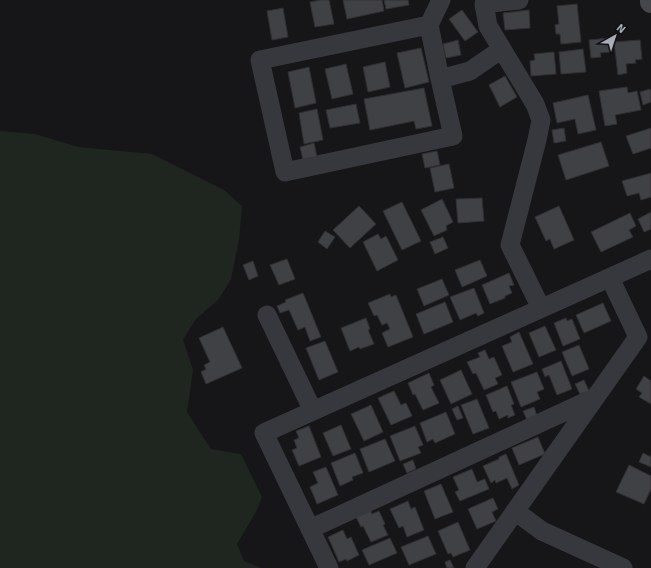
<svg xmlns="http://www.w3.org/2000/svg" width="651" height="568" viewBox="0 0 651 568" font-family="Signika,sans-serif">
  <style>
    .green { fill: #1e261f }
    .building { fill: #404145; stroke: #303034 }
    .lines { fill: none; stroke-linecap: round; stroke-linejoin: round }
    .street { stroke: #37383d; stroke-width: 19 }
    .secondary { stroke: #45474d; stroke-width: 22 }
  </style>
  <rect width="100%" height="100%" fill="#161618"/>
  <path class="green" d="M0,131L35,134L79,147L152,154L224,190L242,206L239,240L231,279L219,299L195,320L183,340L193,370L187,412L211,449L241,454L262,497L256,512L237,544L244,561L262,568H0Z"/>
  <path class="building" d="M321,0H329L334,24L315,27L310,2Z
    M343,0H382L384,11L347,19Z
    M384,0H408L409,5L386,9Z
    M577,4L581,42L561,44L560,34H556L555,25L559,24L557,6Z
    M283,8L288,37L272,40L267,11Z
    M462,10L478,32L465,41L449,19Z
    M529,10L530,28L505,30L503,13Z
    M609,38L610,52L600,53L601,57L591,58L589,40Z
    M458,40L461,55L446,58L443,44Z
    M640,40L642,59L635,60L636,63L626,64L627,73L618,75L614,42Z
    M421,48L429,82L405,88L397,53Z
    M583,49L586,72L561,74L559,52Z
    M554,52L556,74L531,76L530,61L535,60L534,54Z
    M385,62L390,87L368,92L363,67Z
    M346,64L353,94L332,99L325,69Z
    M309,67L316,103L295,108L288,72Z
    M505,76L517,97L500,107L489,85Z
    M627,87L628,93L637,91L641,110L615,115L617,124L605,126L599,91Z
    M424,88L432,126L416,129L414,121L370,130L364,99Z
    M650,89L651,92V102L643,105L640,92Z
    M588,95L596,130L578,134L575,119L557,123L553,103Z
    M356,104L360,123L330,128L326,110Z
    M317,109L323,140L304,144L299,113Z
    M564,128L566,141L554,143L552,130Z
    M651,128V148L633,154L626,136Z
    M601,142L609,166L566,180L558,155Z
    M314,143L317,157L303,160L300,147Z
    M437,151L440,165L425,168L422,154Z
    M449,164L454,188L435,192L430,168Z
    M651,173V197L641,200L639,193L627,196L622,181Z
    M482,198L484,221L458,223L456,199Z
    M442,199L453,222L446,226L447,230L434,236L421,210Z
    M402,202L421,241L402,250L383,211Z
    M359,206L376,224L350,248L333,230Z
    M559,206L574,240L554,249L550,239L546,241L535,217Z
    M651,212V229L644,232L638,219Z
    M630,213L636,226L629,230L633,237L601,252L591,232Z
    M325,231L335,237L327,249L318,242Z
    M378,234L381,239L386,236L398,260L377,271L363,242Z
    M443,237L448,248L435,254L430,242Z
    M287,259L295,279L279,285L270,265Z
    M480,260L487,276L462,287L455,270Z
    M253,261L258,276L249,280L243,265Z
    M509,273L514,285L509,286L512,293L505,296V298L490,304L482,285Z
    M442,279L449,295L424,306L417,289Z
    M474,288L484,313L478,316L476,313L460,320L450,297Z
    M303,293L321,337L310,341L305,327L298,330L289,310L280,313L277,306L286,302L285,300Z
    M390,294L391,297L396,295L413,337L388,347L382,333L390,329L387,323L382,325L377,315L374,316L368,303Z
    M445,302L453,322L424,334L416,314Z
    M603,303L611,321L584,333L576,315Z
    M366,318L370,329L368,330L374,344L360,349L359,347L350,351L341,328Z
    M566,318L567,321L572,319L580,339L563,346L554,323Z
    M545,326L556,350L539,357L529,333Z
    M223,327L242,368L206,384L201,372L206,369L204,365L210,362L199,338Z
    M519,332L533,364L513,372L502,346L512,342L510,337Z
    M325,341L338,372L319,380L306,348Z
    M579,345L589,369L572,376L562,352Z
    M485,350L489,359L494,357L502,375L495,378L498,384L484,390L476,373L473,374L467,362L480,357L478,353Z
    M561,361L572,389L557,395L549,375L545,377L542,369Z
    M461,370L472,394L451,404L440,380Z
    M537,372L544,389L537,392L540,399L521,407L511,382Z
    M429,373L434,385L431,387L439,403L423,410L415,394L413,395L408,383Z
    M644,376L651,381V404L639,397L642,393L636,389Z
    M584,380L589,391L580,394L575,384Z
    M507,386L514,404L511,405L515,415L508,418V415L499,419L496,411L493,412L486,395Z
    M394,391L401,405L406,403L412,416L391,425L378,398Z
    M477,399L489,428L473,434L461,405Z
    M371,405L383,432L364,441L351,414Z
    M458,406L463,418L457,420L452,409Z
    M534,407L537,416L527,420L523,411Z
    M446,412L455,434L435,443L433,439L427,442L420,423Z
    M341,425L351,449L333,456L323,433Z
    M309,426L321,457L299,466L292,450L297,448L294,440L299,438L296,431Z
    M415,426L423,445L418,447L421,453L400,461L390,436Z
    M538,437L545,454L519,465L512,448Z
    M385,439L395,461L369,472L360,449Z
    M355,453L363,473L352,477L353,480L340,486L331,463Z
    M643,453L651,457V467L639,462Z
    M506,454L519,485L512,489L507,478L496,483L495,480L491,483L483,466L499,459V457Z
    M413,460L416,469L407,473L403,464Z
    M629,465L651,476V489L644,504L616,492Z
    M326,467L338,495L317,504L310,487L318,483L313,472Z
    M472,469L477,482L485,479L489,489L460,501L455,492L459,490L453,477Z
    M441,484L453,512L435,519L424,491Z
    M493,498L498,509L492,512L496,521L477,529L468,509Z
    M408,501L411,509L415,507L424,530L407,537L403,526L399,528L390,509Z
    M371,511L372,514L379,511L385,524L383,525L388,535L371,542L363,526L361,527L356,517Z
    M458,522L470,550L453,557L451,553L448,554L438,531Z
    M343,530L347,539L351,537L359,555L347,561L346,559L339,562L328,537Z
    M428,536L436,554L409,565L401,547Z
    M390,538L397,553L369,565L362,550Z
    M450,560L454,568H447L445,562Z"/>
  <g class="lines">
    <path class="street" d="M519,0L484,4L488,26L535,104L541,120L537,140L510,245L541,308
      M429,25L441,0
      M440,79L429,25L260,60L285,172L453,136L440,79L470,71L502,49
      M267,315L313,411
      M515,511L542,531L623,568
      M310,529L594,398
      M329,568L264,433L651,259
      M475,568L638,337L610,278"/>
    <path class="secondary" d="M651,0V2"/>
  </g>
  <g transform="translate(615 36) rotate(39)" stroke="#111113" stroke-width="3" paint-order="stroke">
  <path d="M0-3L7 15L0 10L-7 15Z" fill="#a8adb8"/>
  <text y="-6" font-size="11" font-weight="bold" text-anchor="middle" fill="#a8adb8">N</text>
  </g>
</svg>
